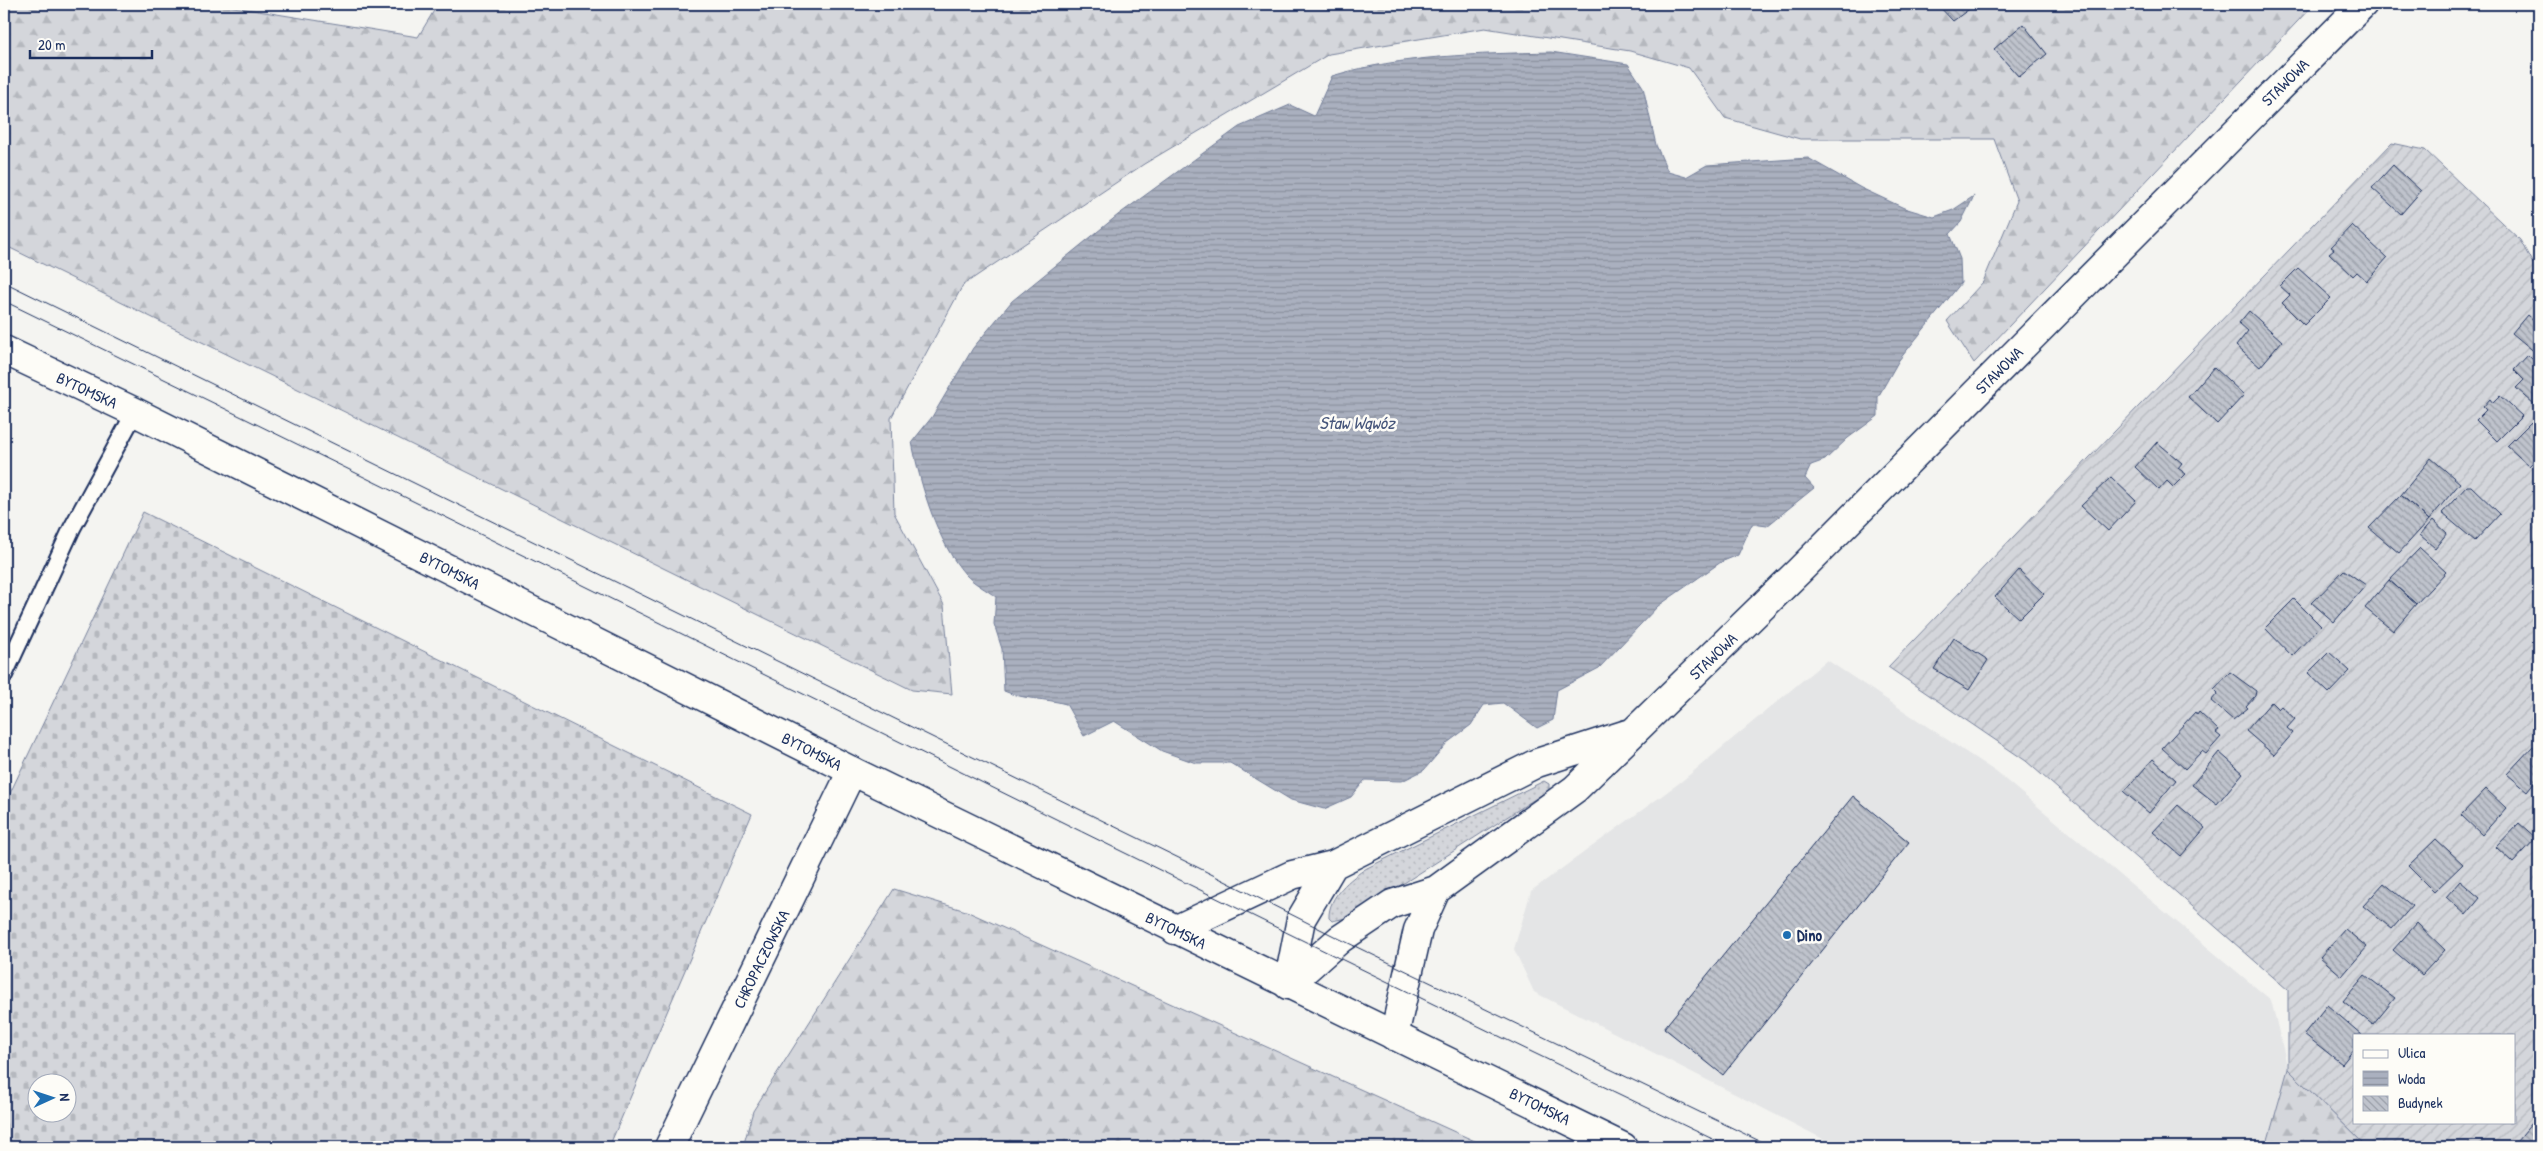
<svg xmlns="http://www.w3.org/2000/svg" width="2543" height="1151" viewBox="0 0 2543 1151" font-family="'Patrick Hand',sans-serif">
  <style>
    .built { fill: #e4e5e6 }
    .grass { fill: url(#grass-dots); stroke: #78829c }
    .forest { fill: url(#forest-firs); stroke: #78829c }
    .cemetery { fill: url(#cemetery-stones); stroke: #78829c; fill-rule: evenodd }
    .garden { fill: url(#garden-furrows); stroke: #78829c; fill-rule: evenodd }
    .water { fill: url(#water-rules); stroke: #717c98 }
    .building { fill: url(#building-back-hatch); stroke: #1b2f5e }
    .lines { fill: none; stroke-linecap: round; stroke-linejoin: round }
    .service-casing { stroke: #1b2f5e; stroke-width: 20 }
    .minor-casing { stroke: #1b2f5e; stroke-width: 31 }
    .secondary-casing { stroke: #1b2f5e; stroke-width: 31 }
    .service { stroke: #fdfcf7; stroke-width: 16 }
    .minor { stroke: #fdfcf7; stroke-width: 28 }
    .secondary { stroke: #fdfcf7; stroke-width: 28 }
    .tram { stroke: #1b2f5e; stroke-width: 1 }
    .poi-dot { fill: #1f6fb2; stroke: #fdfcf7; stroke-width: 2 }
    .labels { text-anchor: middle; stroke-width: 5; stroke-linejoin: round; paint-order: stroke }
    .street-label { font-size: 16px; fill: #1b2f5e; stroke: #fdfcf7 }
    .poi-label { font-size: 16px; font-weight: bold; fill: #1b2f5e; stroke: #fdfcf7; text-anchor: start }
    .water-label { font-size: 18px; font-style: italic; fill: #46567b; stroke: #fdfcf7 }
  </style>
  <defs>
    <pattern id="grass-dots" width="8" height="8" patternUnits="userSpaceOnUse" patternTransform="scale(1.25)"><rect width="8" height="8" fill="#d4d6db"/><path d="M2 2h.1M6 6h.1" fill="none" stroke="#b5b8be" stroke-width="1.8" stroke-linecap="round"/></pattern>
    <pattern id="forest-firs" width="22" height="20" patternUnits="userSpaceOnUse" patternTransform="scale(1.25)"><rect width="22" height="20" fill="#d4d6db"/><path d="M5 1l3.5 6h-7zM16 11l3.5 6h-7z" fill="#b5b8be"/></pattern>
    <pattern id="cemetery-stones" width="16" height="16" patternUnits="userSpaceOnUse" patternTransform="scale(1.25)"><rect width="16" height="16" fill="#d4d6db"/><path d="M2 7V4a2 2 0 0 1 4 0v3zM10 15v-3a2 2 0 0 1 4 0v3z" fill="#b5b8be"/></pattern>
    <pattern id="garden-furrows" width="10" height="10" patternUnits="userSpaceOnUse" patternTransform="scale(1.25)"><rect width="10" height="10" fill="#d4d6db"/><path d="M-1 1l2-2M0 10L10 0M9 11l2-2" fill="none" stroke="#b5b8be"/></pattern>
    <pattern id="water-rules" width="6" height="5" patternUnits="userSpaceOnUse" patternTransform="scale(1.25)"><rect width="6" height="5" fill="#aab0bf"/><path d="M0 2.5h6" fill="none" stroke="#8a909e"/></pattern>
    <pattern id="building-back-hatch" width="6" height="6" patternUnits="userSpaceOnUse" patternTransform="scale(1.25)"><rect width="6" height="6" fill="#bfc3cc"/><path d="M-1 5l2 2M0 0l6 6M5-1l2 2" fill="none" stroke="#9a9fa9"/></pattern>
  </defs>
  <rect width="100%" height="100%" fill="#f4f4f1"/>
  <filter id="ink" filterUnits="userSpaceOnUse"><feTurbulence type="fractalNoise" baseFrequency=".02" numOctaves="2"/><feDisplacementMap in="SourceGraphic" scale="10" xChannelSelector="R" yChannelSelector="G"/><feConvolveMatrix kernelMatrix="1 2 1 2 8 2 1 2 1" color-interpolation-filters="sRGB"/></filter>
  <g filter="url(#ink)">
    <path class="built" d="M1827,660L1996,772L2271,1000L2288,1069L2266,1147H1839L1534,992L1514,949L1531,891L1682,781Z"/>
    <path class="grass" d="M1544,781L1549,784V790L1351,917L1332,921L1329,918C1328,896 1351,878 1367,868Z"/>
    <path class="forest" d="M4,4H215L418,37L438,4H2314L1974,363L1947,321L1983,282L2017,201L1994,139H1800L1725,118L1689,68L1630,51L1485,28L1329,54L1144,164L963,285L891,418L894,513L944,605L952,694L912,690L4,245Z
      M894,889L966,911L1488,1147H743L753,1111Z
      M2288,1069L2367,1147H2266Z"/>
    <path class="cemetery" d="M143,512L752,814L609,1147H63L50,1141L47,1147H4V806ZM38,1084H68V1114H38Z"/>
    <path class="garden" d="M2392,143L2425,150L2520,240L2539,275V1147H2367L2288,1069V990L2026,761L1888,667ZM2354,1035H2514V1122H2354Z"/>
    <path class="water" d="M1551,52L1628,64L1643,87L1656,145L1668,172L1686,177L1707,165L1808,158L1861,188L1904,208L1934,217L1953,210L1974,196L1961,222L1950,234L1960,259L1961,283L1899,360L1878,397V416L1848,438L1825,460L1811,465L1805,478L1814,488L1767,526L1752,524L1738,555L1721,562L1658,606L1599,668L1557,690L1553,720L1537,728L1503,703L1484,705L1471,725L1447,743L1424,770L1402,781L1365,780L1351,797L1324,809L1291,800L1230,763H1196L1162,751L1114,721L1084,736L1066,704C1045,698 1024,700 1004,691L1002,649L994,624L996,597C987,590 973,583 965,574C937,542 920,484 912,442L932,417L973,348L1012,301L1118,215L1239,127L1290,105L1314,116L1332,76C1402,55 1479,54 1551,52Z"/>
    <path class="building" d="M1937,4H1976L1953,21Z
      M2023,24L2047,54L2019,77L1994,49Z
      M2393,165L2421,191L2401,214L2372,188Z
      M2352,225L2387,258L2367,281L2357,272L2353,276L2329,253L2334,249L2331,247Z
      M2298,268L2331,298L2304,325L2282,303L2290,295L2280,286Z
      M2249,311L2282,341L2260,367L2236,346L2248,331L2239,323Z
      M2527,315L2539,326V352L2537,354L2512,333Z
      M2528,355L2537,364L2539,362V398L2534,404L2516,388L2524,380L2514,370Z
      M2214,367L2244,395L2217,424L2188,397Z
      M2500,396L2522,416L2497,441L2476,420L2486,410L2483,407L2490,399L2493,403Z
      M2531,422L2539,430V456L2529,466L2507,446Z
      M2157,442L2182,463L2178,468L2186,474L2173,487L2167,481L2159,490L2135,467Z
      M2431,458L2460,483L2429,520L2401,495Z
      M2111,477L2136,501L2108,531L2081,506Z
      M2467,486H2471L2500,514L2475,541L2442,513Z
      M2401,495L2429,520L2399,553L2369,528Z
      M2433,520L2447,533L2435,548L2420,535Z
      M2420,548L2446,572L2416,604L2389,580Z
      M2019,570L2044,594L2019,619L1995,597Z
      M2344,570L2366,585L2334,622L2312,603Z
      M2389,580L2416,604L2393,631L2365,608Z
      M2294,599L2321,626L2292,656L2265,628Z
      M1954,638L1988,660L1969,690L1934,669Z
      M2329,652L2350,671L2329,693L2308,673Z
      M2230,672L2256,691L2255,696L2246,706L2248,708L2233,720L2211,701L2218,693L2214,689Z
      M2271,702L2278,709L2281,706L2295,719L2287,728L2293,733L2274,755L2246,731Z
      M2195,712L2197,715L2199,712L2219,731L2216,733L2221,737L2206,754L2202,751L2185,769L2162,748Z
      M2533,746L2539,752V776L2527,791L2507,774Z
      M2219,752L2243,773L2217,804L2192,785Z
      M2153,759L2176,780L2149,813L2124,792Z
      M2486,789L2506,808L2482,835L2461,815Z
      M1853,796L1909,842L1723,1075L1664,1028Z
      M2178,805L2205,828L2181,856L2153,832Z
      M2519,823L2536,838L2513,863L2496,847Z
      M2436,839L2463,864L2434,892L2408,866Z
      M2460,881L2480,898L2466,915L2446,897Z
      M2384,883L2412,906L2392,929L2363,906Z
      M2417,923L2445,950L2422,975L2393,950Z
      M2345,929L2367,947L2342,976L2320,957Z
      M2365,975L2395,998L2373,1025L2343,1001Z
      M2327,1005L2362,1035H2354V1049L2342,1064L2304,1034Z
      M2537,1117L2539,1119V1147H2512Z"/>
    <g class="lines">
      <defs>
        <path id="service" d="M4,675L72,528L135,412"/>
        <path id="minor" d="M1175,930L1292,875L1333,865L1537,763L1627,734
          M1288,985L1340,939L1392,904L1436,890L1575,789L1799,571L2363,4
          M1288,985L1301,919L1333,865
          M1394,1036L1418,930L1436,890
          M669,1147L852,771"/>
        <path id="secondary" d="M4,350L135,412L852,771L1623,1147"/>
      </defs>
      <use href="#service" class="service-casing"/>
      <use href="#minor" class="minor-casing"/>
      <use href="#secondary" class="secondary-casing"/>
      <use href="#service" class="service"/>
      <use href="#minor" class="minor"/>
      <use href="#secondary" class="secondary"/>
      <path class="tram" d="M4,282L1191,864L1340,939L1772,1147
        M4,301C580,580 1152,871 1729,1147"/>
    </g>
  </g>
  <circle class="poi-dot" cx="1787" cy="935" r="5"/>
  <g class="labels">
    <g class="street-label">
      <text transform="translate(2285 82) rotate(-45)" y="6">STAWOWA</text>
      <text transform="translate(1999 370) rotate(-45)" y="6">STAWOWA</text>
      <text transform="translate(87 390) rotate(25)" y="6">BYTOMSKA</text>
      <text transform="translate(450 570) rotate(27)" y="6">BYTOMSKA</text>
      <text transform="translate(1713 656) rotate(-44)" y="6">STAWOWA</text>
      <text transform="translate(812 751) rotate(27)" y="6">BYTOMSKA</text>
      <text transform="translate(1176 930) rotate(26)" y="6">BYTOMSKA</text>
      <text transform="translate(761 959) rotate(-64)" y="6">CHROPACZOWSKA</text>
      <text transform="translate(1540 1106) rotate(26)" y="6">BYTOMSKA</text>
    </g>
    <g class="poi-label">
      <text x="1797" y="941">Dino</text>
    </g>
    <g class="water-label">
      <text x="1357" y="429">Staw Wąwóz</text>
    </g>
  </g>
  <rect width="2543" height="1151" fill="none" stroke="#fdfcf7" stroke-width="20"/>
  <rect x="10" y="10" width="2523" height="1131" fill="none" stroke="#1b2f5e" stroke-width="2" filter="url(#ink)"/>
  <rect x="2353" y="1034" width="162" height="90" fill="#fdfcf7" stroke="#a3aaba"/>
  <rect x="2363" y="1050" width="25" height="8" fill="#fdfcf7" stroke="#a3aaba"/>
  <text x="2398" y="1058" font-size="15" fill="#1b2f5e">Ulica</text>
  <rect x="2363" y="1071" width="25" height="15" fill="url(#water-rules)" stroke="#a3aaba"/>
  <text x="2398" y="1084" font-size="15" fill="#1b2f5e">Woda</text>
  <rect x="2363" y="1096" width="25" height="15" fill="url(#building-back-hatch)" stroke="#a3aaba"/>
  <text x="2398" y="1108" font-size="15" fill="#1b2f5e">Budynek</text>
  <g transform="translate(52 1098) rotate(87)"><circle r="24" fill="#fdfcf7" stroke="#a3aaba"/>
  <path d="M0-4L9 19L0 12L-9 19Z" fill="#1f6fb2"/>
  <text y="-8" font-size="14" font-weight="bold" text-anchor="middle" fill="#1b2f5e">N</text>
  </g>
  <path d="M30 50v8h122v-8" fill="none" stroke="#1b2f5e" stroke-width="2.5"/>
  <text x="38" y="50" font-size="15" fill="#1b2f5e" stroke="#fdfcf7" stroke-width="4" paint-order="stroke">20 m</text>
</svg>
